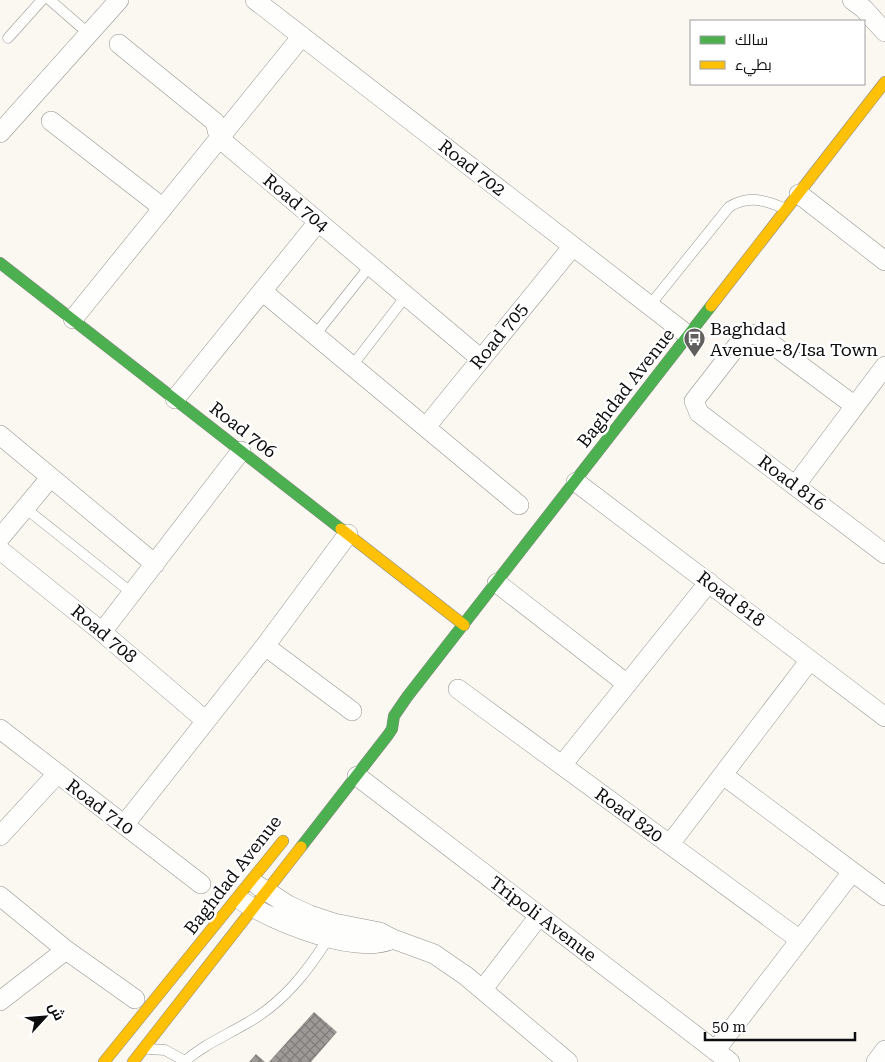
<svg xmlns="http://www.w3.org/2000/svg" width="885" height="1062" viewBox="0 0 885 1062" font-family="'Roboto Serif',Cairo,serif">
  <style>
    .building { fill: url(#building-cross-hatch) }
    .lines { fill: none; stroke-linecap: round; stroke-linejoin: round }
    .lane-casing { stroke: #949390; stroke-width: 11 }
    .street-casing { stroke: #949390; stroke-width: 20 }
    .fast-casing { stroke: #8b8986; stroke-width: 12 }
    .slow-casing { stroke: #8b8986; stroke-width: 12 }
    .lane { stroke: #fefefd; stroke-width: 10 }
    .street { stroke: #fefefd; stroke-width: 19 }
    .fast { stroke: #4caf50; stroke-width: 11 }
    .slow { stroke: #ffc107; stroke-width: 11 }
    .labels { text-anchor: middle; stroke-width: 5; stroke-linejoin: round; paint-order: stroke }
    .street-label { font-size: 18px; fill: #0d0d0d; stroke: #fff }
    .poi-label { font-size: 18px; fill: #0d0d0d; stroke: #fff; text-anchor: start }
  </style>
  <defs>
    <pattern id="building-cross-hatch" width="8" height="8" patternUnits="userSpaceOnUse" patternTransform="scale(1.25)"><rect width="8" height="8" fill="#9e9a97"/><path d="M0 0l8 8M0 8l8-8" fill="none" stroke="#7f7c7a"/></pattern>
  </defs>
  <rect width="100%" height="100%" fill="#fbf8f1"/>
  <path class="building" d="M314,1012L337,1032L311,1062H269Z
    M256,1054L265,1062H249Z"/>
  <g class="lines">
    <defs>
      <path id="lane" d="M50,0L89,34
        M8,38L42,0
        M650,305L729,207C749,195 764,200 784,208
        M315,335L370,266
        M352,366L406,296
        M25,508L132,593
        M149,1049L165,1050L185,1061
        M184,1062C203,1045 225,1036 247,1023C283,1003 308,971 329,937"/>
      <path id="street" d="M255,0L689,336
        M852,0L864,9L885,32
        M119,44L215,122L219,138L481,359
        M51,121L163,208
        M0,133L119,0
        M799,194L885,261
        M262,291L519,505
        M73,319L302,36
        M175,399L318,222
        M855,406L761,336L752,334L743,338L694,401L699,413L885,554
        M426,427L573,246
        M0,435L155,564
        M576,482L885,717
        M795,486L885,366
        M0,538L50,478
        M0,550L102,632L206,721
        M497,583L627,684
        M102,632L241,451
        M265,646L352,711
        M458,689L800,940
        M0,729L201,884
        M562,765L709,582
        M723,775L885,896
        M357,776L730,1062
        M124,825L265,646L348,534
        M0,836L57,774
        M670,844L810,660
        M257,885L288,905L310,915L334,923L380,932L393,939L434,954L466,976L568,1062
        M0,896L66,950L135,999
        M243,902C277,922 355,956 393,939
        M483,989L539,916
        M0,1001L66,950
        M715,1051L852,872
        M876,1062L885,1050"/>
      <path id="fast" d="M0,263L341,529
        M301,847L388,735L392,729L394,716L407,697L711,306"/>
      <path id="slow" d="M711,306L885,82
        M341,529L464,625
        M104,1062L283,841
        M133,1062L301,847"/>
    </defs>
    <use href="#lane" class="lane-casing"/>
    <use href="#street" class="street-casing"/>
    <use href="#fast" class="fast-casing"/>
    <use href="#slow" class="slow-casing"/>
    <use href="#lane" class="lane"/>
    <use href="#street" class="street"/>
    <use href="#fast" class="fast"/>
    <use href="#slow" class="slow"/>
  </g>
  <defs>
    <symbol id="bus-pin" viewBox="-11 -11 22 30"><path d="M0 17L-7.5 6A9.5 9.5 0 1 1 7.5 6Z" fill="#605f5d" stroke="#fff"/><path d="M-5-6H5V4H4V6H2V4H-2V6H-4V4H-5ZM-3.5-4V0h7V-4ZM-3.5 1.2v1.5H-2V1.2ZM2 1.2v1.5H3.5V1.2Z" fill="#fff"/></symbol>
  </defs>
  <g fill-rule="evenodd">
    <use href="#bus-pin" x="682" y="326" width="25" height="34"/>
  </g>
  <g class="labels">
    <g class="street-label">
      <text transform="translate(472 168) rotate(38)" y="6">Road 702</text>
      <text transform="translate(296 203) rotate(40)" y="6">Road 704</text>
      <text transform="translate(499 336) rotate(-51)" y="6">Road 705</text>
      <text transform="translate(626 388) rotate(-52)" y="6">Baghdad Avenue</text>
      <text transform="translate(243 430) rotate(38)" y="6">Road 706</text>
      <text transform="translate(792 483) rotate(37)" y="6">Road 816</text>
      <text transform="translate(731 599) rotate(37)" y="6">Road 818</text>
      <text transform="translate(104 634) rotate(40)" y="6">Road 708</text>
      <text transform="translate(100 807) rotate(37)" y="6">Road 710</text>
      <text transform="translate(629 815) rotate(36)" y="6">Road 820</text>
      <text transform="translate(233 875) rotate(-52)" y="6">Baghdad Avenue</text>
      <text transform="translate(543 919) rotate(37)" y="6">Tripoli Avenue</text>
    </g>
    <g class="poi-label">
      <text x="710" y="335">Baghdad<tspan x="710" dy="21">Avenue-8/Isa Town</tspan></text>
    </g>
  </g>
  <rect x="690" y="20" width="175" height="65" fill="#ffffff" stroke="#9e9e9e"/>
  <rect x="700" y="36" width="25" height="8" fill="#4caf50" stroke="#9e9e9e"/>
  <text x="735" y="45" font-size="15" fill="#0d0d0d">سالك</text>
  <rect x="700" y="61" width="25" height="8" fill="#ffc107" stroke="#9e9e9e"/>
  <text x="735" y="70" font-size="15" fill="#0d0d0d">بطيء</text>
  <g transform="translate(45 1017) rotate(64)" stroke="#ffffff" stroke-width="4" paint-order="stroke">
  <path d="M0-4L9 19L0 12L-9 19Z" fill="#0d0d0d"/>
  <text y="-8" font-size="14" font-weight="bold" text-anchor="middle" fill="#0d0d0d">ش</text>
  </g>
  <path d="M705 1032v8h150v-8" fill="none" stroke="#0d0d0d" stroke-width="2.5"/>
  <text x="712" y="1032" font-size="15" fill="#0d0d0d" stroke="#ffffff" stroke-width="4" paint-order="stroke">50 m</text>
</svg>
